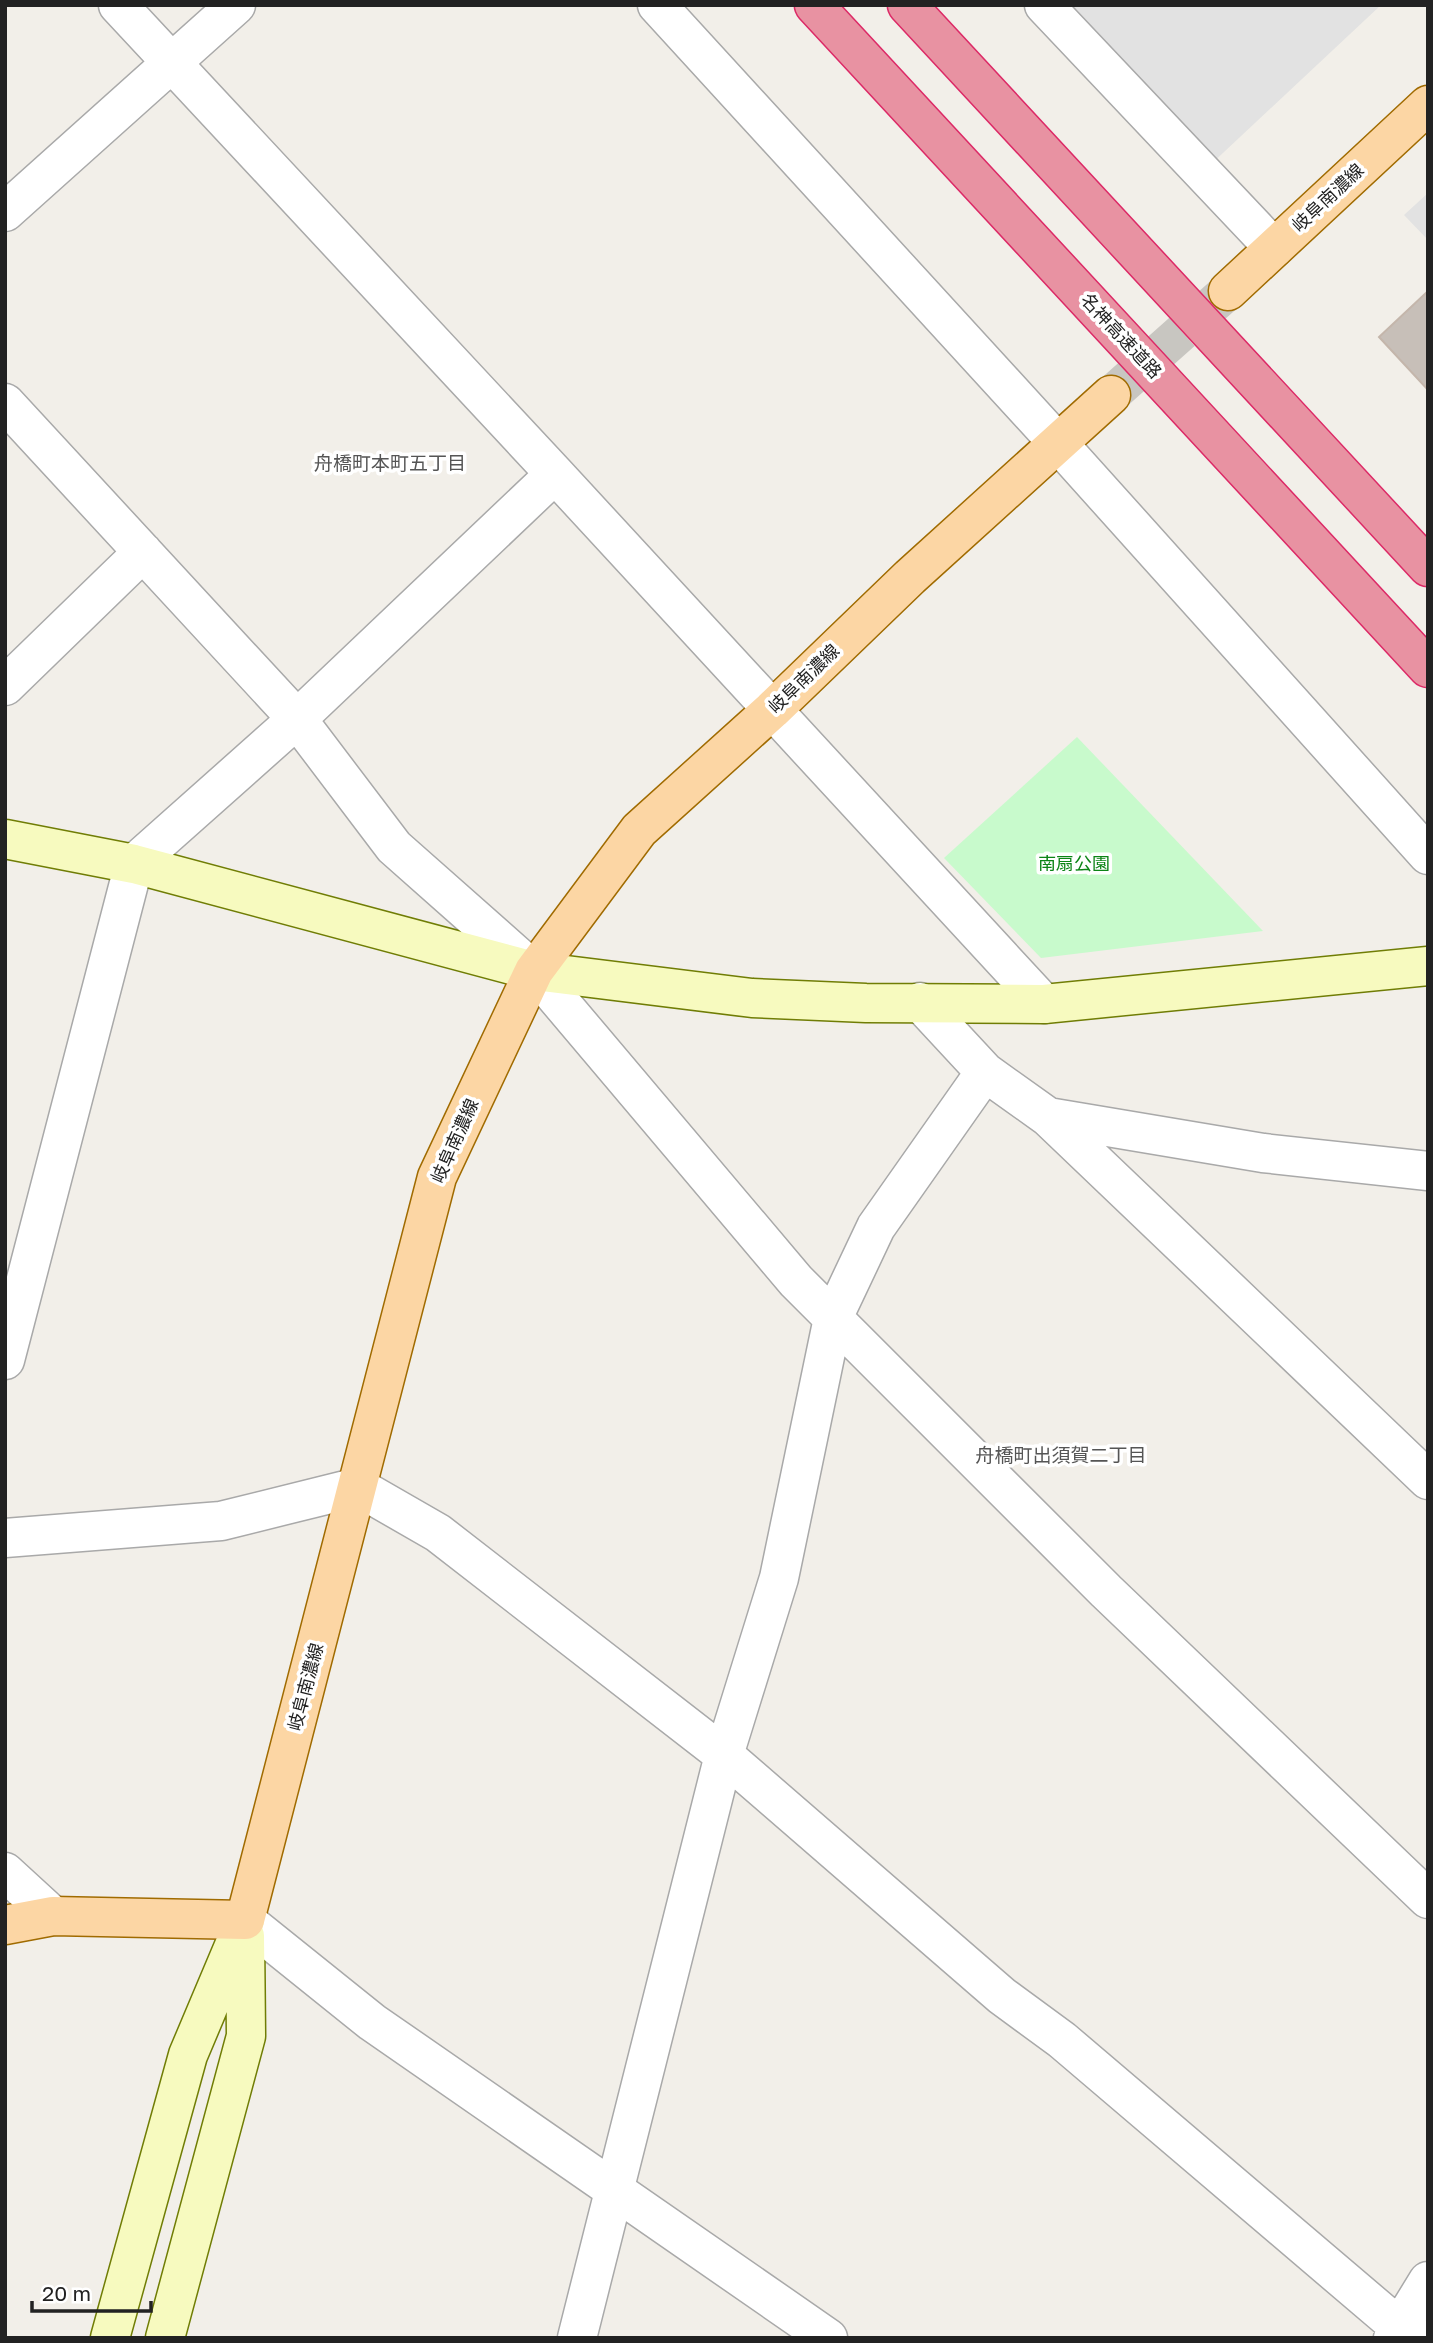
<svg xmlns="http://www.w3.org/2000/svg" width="1433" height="2343" viewBox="0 0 1433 2343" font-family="'Golos Text','Noto Sans JP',sans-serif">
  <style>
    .park { fill: #c8facc }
    .parking { fill: #e2e2e2 }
    .building { fill: #c7bfb8; stroke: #c4b6ab; stroke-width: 2 }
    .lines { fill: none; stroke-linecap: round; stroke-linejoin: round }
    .primary-tunnel { stroke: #c8c6c1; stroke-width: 38; stroke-dasharray: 38 19; stroke-linecap: butt }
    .street-casing { stroke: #a9a9a9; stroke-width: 41 }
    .secondary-casing { stroke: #707d05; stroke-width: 41 }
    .primary-casing { stroke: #a06b00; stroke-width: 41 }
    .highway-casing { stroke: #dc2a67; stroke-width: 41 }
    .street { stroke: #fff; stroke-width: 38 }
    .secondary { stroke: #f7fabf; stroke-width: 38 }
    .primary { stroke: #fcd6a4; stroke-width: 38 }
    .highway { stroke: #e892a2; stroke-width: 38 }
    .labels { text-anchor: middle; stroke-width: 7; stroke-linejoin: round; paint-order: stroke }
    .street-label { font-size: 18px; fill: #222; stroke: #fff }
    .park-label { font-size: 18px; fill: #0c8416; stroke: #fff }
    .neighbourhood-label { font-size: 19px; fill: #555; stroke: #fff }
  </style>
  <rect width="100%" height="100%" fill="#f2efe9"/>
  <path class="park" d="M1077,737L1263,931L1041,958L944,858Z"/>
  <path class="parking" d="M1061,5H1381L1208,167Z
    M1428,193V240L1404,215Z"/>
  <path class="building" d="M1428,291V390L1379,337Z"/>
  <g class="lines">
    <path class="primary-tunnel" d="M1111,395L1228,291"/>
    <defs>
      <path id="street" d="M118,5L555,474L1044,1004
        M657,5L1057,442L1428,855
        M1044,5L1274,248
        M5,212L236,5
        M5,403L297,719L394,847L534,971L796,1281L1106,1591L1428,1899
        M5,686L143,552
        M920,1002L985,1072L1048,1117L1263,1153L1428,1171
        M1048,1117L1428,1480
        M5,1360L134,864L297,719L555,474
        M5,1538L221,1521L358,1487L438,1533L724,1755L1002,1996L1062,2040L1399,2327L1419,2338
        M5,1872L53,1916
        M245,1920L372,2022L828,2338
        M577,2338L724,1755L779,1578L833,1318L876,1227L985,1072
        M1393,2338L1428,2281"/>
      <path id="secondary" d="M5,839L134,864L534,971L752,998L866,1003L1044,1004L1428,966
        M110,2338L188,2055L245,1920
        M165,2338L246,2036L245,1936"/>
      <path id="primary" d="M1228,291L1428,105
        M5,1925L53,1916L245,1920L437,1177L534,971L639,830L772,710L910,577L1111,395"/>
      <path id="highway" d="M814,5L1428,668
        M907,5L1428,567"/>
    </defs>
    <use href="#street" class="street-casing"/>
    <use href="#secondary" class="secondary-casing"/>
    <use href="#primary" class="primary-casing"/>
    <use href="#highway" class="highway-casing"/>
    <use href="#street" class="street"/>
    <use href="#secondary" class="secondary"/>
    <use href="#primary" class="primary"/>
    <use href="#highway" class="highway"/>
  </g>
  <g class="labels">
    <g class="street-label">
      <text transform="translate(1328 198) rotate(-43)" y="6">岐阜南濃線</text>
      <text transform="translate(1121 336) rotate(47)" y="6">名神高速道路</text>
      <text transform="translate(804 679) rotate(-44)" y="6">岐阜南濃線</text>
      <text transform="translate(455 1141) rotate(-66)" y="6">岐阜南濃線</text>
      <text transform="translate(306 1687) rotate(-75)" y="6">岐阜南濃線</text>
    </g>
    <g class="park-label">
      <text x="1074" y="870">南扇公園</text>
    </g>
    <g class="neighbourhood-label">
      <text x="390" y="470">舟橋町本町五丁目</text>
      <text x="1061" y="1462">舟橋町出須賀二丁目</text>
    </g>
  </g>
  <rect width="1433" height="2343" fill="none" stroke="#222222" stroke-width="14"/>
  <path d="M32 2301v10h119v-10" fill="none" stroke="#222222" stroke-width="3.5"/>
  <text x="42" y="2301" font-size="21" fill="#222222" stroke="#ffffff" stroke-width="5" paint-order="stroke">20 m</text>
</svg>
